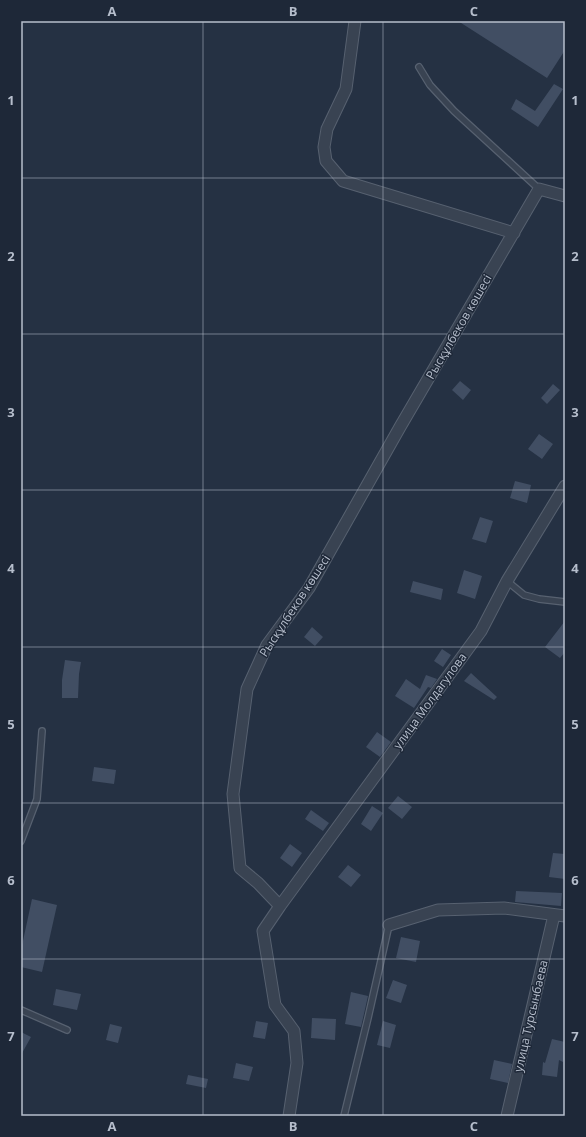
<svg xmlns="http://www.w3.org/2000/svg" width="586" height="1137" viewBox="0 0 586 1137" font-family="'Open Sans',sans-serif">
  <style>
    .building { fill: #414e63 }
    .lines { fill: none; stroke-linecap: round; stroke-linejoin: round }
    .lane-casing { stroke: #576170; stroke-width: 8 }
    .street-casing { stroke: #576170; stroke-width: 13 }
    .lane { stroke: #394352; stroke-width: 5.5 }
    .street { stroke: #394352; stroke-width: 11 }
    .grid { fill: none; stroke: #b6becc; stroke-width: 1; stroke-opacity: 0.55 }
    .labels { text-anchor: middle; stroke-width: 3; stroke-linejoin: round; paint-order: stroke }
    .street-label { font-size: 12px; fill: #b6becc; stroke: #1e2838 }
    .neatline { fill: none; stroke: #b6becc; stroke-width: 1.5 }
    .grid-label { font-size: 13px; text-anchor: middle; font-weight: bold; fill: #b6becc }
  </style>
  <rect width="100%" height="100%" fill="#253143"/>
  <path class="building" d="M458,21H565V50L547,78Z
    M554,84L563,89L538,127L511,109L516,99L535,111Z
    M460,381L471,390L463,400L452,390Z
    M553,384L560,390L547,404L541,398Z
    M539,434L553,444L542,459L528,449Z
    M515,481L531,485L527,503L510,498Z
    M480,517L493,521L486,543L472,539Z
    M464,570L482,576L475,599L457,593Z
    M413,581L443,589L441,600L410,592Z
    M565,621V652L560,658L545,647Z
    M312,627L323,637L315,646L304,637Z
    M442,649L451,655L443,667L434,661Z
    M65,660L81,662L79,674L78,698H62V680Z
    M471,673L497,697L494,700L464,681Z
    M426,675L437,679L431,688L428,687L414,708L395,696L406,679L420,689Z
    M377,732L391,742L380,757L366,747Z
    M94,767L116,770L114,784L92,781Z
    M398,796L412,807L402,819L388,808Z
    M372,806L383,813L371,831L361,824Z
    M311,810L329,823L323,831L305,819Z
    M290,844L302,853L292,867L280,858Z
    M553,853L565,854V879L549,877Z
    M348,865L361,875L351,887L338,877Z
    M516,891L562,893L561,906L515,902Z
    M32,899L57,905L42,972L21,967V950Z
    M401,937L420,941L416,962L396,958Z
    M393,980L407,985L401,1003L386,998Z
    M56,989L81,994L77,1010L53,1005Z
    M351,992L368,996L361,1027L345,1024Z
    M312,1018L336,1019L335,1040L311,1038Z
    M256,1021L268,1023L265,1039L253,1037Z
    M383,1021L396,1025L390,1048L377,1045Z
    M110,1024L122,1027L118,1043L106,1040Z
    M21,1032L31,1037L21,1055Z
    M552,1039L565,1042V1057L563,1062L559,1060L557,1077L542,1075L543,1062L545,1063Z
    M494,1060L512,1064L508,1083L490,1079Z
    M236,1063L253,1067L249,1081L233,1078Z
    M188,1075L208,1079L206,1088L186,1084Z"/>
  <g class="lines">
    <defs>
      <path id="lane" d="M419,67L430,85L454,111L539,189
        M507,581L524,595L539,599L565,602
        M21,841L37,799L42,731
        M21,1010L67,1030
        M344,1116L368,1018L389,925"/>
      <path id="street" d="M355,21L346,89L327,129L324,147L326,161L343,181L514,233
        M280,906L481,631L507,581L565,486
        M389,925L438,910L504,908L565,916
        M289,1116L297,1063L294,1031L275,1005L263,931L280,906L258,883L240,868L233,794L247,689L267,645L309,588L400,427L539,189L565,196
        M507,1116L554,915"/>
    </defs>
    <use href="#lane" class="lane-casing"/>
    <use href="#street" class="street-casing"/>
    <use href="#lane" class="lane"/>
    <use href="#street" class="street"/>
  </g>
  <path class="grid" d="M203,21V1116M383,21V1116M21,178H565M21,334H565M21,490H565M21,647H565M21,803H565M21,959H565"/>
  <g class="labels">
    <g class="street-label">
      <text transform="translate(459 327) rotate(-60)" y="4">Рысқұлбеков көшесі</text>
      <text transform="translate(295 606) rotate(-57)" y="4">Рысқұлбеков көшесі</text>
      <text transform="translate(430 701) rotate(-54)" y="4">улица Молдагулова</text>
      <text transform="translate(531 1016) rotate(-77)" y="4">улица Турсынбаева</text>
    </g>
  </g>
  <rect width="586" height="1137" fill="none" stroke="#1e2838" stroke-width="44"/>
  <rect x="22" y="22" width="542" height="1093" class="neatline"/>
  <g class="grid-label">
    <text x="112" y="16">A</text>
    <text x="293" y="16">B</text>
    <text x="474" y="16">C</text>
    <text x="11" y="105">1</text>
    <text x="575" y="105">1</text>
    <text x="11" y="261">2</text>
    <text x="575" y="261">2</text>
    <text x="11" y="417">3</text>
    <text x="575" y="417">3</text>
    <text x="11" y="573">4</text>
    <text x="575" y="573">4</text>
    <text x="11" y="729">5</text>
    <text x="575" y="729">5</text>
    <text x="11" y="885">6</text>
    <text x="575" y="885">6</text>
    <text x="11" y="1041">7</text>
    <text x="575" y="1041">7</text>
    <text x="112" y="1131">A</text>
    <text x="293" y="1131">B</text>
    <text x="474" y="1131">C</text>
  </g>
</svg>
